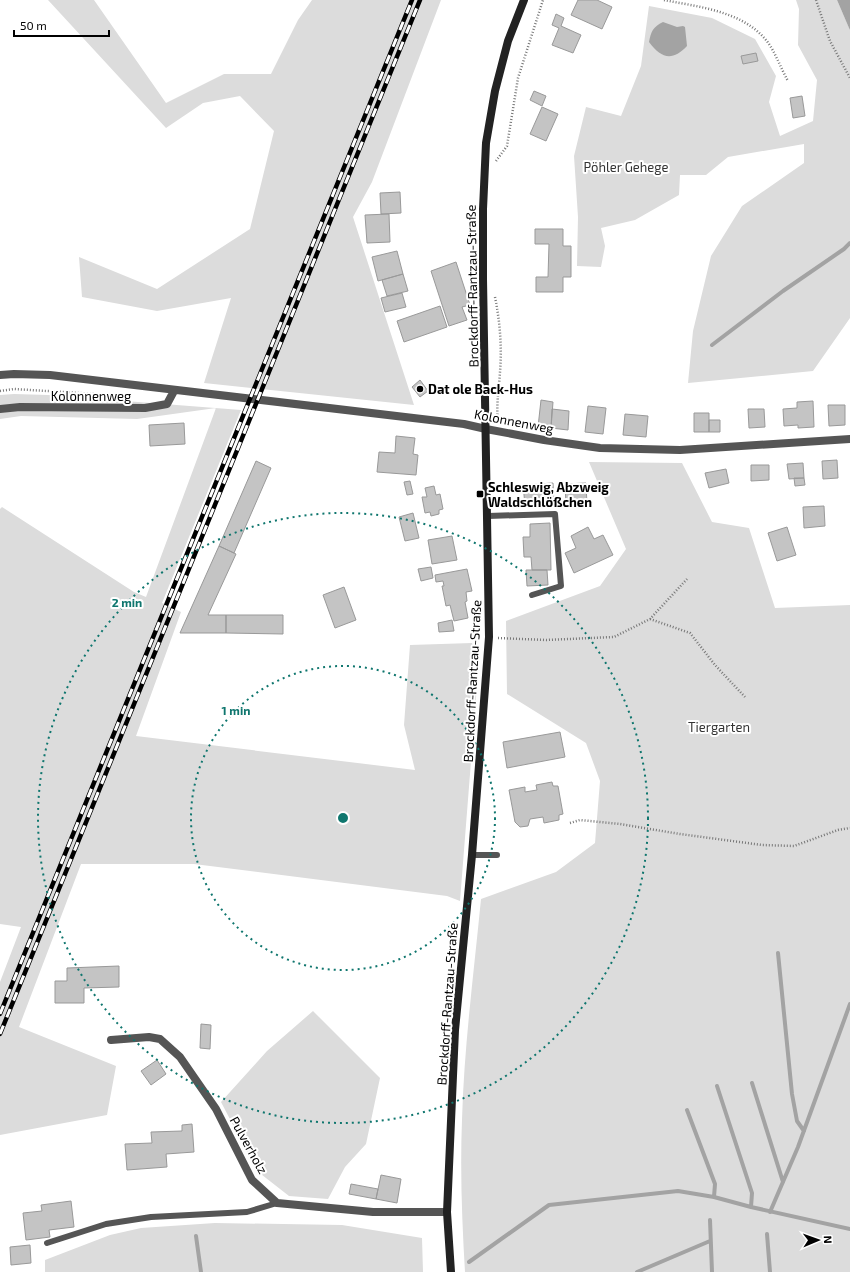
<svg xmlns="http://www.w3.org/2000/svg" width="850" height="1272" viewBox="0 0 850 1272" font-family="'Exo 2',sans-serif">
  <style>
    .green { fill: #dcdcdc }
    .water { fill: #a3a3a3 }
    .lines { fill: none; stroke-linecap: round; stroke-linejoin: round }
    .stream { stroke: #a3a3a3; stroke-width: 4 }
    .building { fill: #c4c4c4; stroke: #999 }
    .path { stroke: #777; stroke-width: 2.5; stroke-dasharray: 1 2; stroke-linecap: butt }
    .lane { stroke: #555; stroke-width: 6 }
    .street { stroke: #555; stroke-width: 8 }
    .secondary { stroke: #222; stroke-width: 8 }
    .rail-casing { stroke: #000; stroke-width: 4.5 }
    .rail { stroke: #fff; stroke-width: 3; stroke-dasharray: 9; stroke-linecap: butt }
    .ring { fill: none; stroke: #0f766e; stroke-width: 2; stroke-dasharray: 2 4 }
    .poi-dot { fill: #000; stroke: #fff; stroke-width: 1.5 }
    .labels { text-anchor: middle; stroke-width: 4; stroke-linejoin: round; paint-order: stroke }
    .park-label { font-size: 13px; fill: #333; stroke: #fff }
    .street-label { font-size: 13px; fill: #000; stroke: #fff }
    .poi-label { font-size: 13px; font-weight: bold; fill: #000; stroke: #fff; text-anchor: start }
    .centre { fill: #0f766e; stroke: #fff; stroke-width: 2 }
    .ring-label { font-size: 12px; text-anchor: middle; font-weight: bold; fill: #0f766e; stroke: #fff; stroke-width: 4; stroke-linejoin: round; paint-order: stroke }
  </style>
  <rect width="100%" height="100%" fill="#fff"/>
  <path class="green" d="M48,0H94L166,103L224,74H271L298,20L312,0H441L372,182L353,217L414,405L204,383L231,298L157,311L82,297L79,257L157,289L250,229L274,131L240,96L203,103L166,128Z
    M796,0H837L850,30V318L813,371L688,383L693,331L711,256L742,206L804,163V144L728,157L706,175H680L679,195L635,220L601,228L605,246L601,267L577,266L578,217L574,156L586,107L621,116L641,66L649,6L712,18L755,39L776,76L769,102L780,136L813,121L817,80L798,45L799,9Z
    M14,394L48,395L241,410L162,603L181,612L136,736L415,770L404,725L410,645L472,643L479,660L460,901L447,896L194,864H81L19,1027L116,1066L107,1115L0,1135V982L21,927L0,924V509L2,507L134,592L146,597L216,408L137,419L21,416L0,419V395Z
    M589,462L682,463L712,522L749,528L775,608L850,605V1272H465C462,1221 460,1171 462,1120C464,1046 474,972 481,899L556,872L595,843L600,781L586,743L507,694L506,621L600,586L626,549Z
    M313,1011L380,1078L366,1144L345,1167L328,1199L289,1196L257,1171L221,1102L267,1051Z
    M215,1223L342,1225L422,1238L423,1272H45V1260L110,1235L141,1228Z"/>
  <path class="water" d="M837,0H850V30L849,28Z
    M663,22L677,27L683,26L685,27L687,46C672,62 661,58 649,42C651,31 653,27 663,22Z"/>
  <g class="lines">
    <path class="stream" d="M712,345L783,291L844,249L850,243
      M778,953L792,1094L797,1121L804,1131
      M752,1083L783,1182
      M717,1086L752,1193L751,1207
      M687,1110L715,1184L714,1197
      M770,1212L798,1147L850,1004
      M710,1220L712,1272
      M767,1234L770,1272
      M196,1236L201,1272
      M469,1262L549,1205L678,1191L714,1197L751,1207L850,1229
      M637,1272L710,1241"/>
  </g>
  <path class="building" d="M578,0H597L612,7L602,29L571,15Z
    M556,14L564,18L561,26L581,35L573,53L552,45L559,28L552,25Z
    M756,53L758,61L743,64L741,56Z
    M534,91L546,96L542,106L530,100Z
    M802,96L805,116L793,118L790,98Z
    M542,107L558,114L546,141L530,134Z
    M400,192L401,213L381,214L380,193Z
    M389,214L390,242L367,243L365,215Z
    M535,229H563V246H571V277H563V292H536V277H548L549,244H535Z
    M397,251L403,274L378,281L372,257Z
    M456,262L470,305L462,307L467,320L449,326L431,271Z
    M403,274L408,291L387,296L382,280Z
    M402,293L406,307L385,312L381,298Z
    M440,306L447,327L404,342L397,321Z
    M420,380L428,391L420,397L412,387Z
    M541,400L553,402L551,428L538,427Z
    M813,401L814,427L798,428V425L784,426L783,409L797,408V402Z
    M828,405H845V425L829,426Z
    M588,406L606,408L603,434L585,432Z
    M552,409L569,411L568,430L551,428Z
    M748,409H764L765,427L749,428Z
    M694,413H709V432H694Z
    M625,414L648,416L646,437L623,435Z
    M709,420H720V432H709Z
    M184,423L185,444L150,446L149,425Z
    M396,436L415,438L413,454L418,455L416,475L377,472L379,452L395,453Z
    M837,460L838,478L823,479L822,461Z
    M256,461L271,468L234,553L219,546Z
    M803,463L804,478L789,479L787,464Z
    M751,465H769V480L751,481Z
    M726,469L729,483L709,488L705,473Z
    M794,478H804L805,485L795,486Z
    M410,481L413,494L407,495L404,482Z
    M553,483L554,503L525,505L523,485Z
    M586,483L587,505H566L565,484Z
    M434,486L436,495L440,494L443,509L439,510V514L431,516L430,512L425,513L422,497H427L425,488Z
    M824,506L825,526L804,528L803,507Z
    M413,513L419,538L405,541L399,517Z
    M550,523L551,570H532L531,557H524L523,537H530V524Z
    M588,527L594,539L603,535L613,555L574,573L565,553L576,548L571,536Z
    M787,527L796,555L777,561L768,533Z
    M452,536L457,560L432,564L428,540Z
    M219,546L236,554L208,615H226V633H180Z
    M431,567L433,578L421,581L418,569Z
    M467,569L472,591L466,592L467,601L465,602L468,618L454,621L450,605L446,606L442,586H444L443,581L436,582L435,575Z
    M526,570H547L548,585L527,586Z
    M344,587L356,620L335,628L323,595Z
    M226,615H283V634L226,633Z
    M452,620L454,631L439,632L438,623Z
    M560,732L565,757L507,768L503,742Z
    M552,782L553,786H558L563,814L559,815V820L544,823L543,817L530,819L528,826L520,827L515,822L509,790L525,787V792L537,790L536,785Z
    M119,966V987L84,988V1003H55V981H67V968Z
    M201,1024L211,1025L210,1049L200,1048Z
    M157,1060L166,1074L151,1085L141,1071Z
    M192,1124L194,1152L166,1154L167,1167L127,1170L125,1144L152,1143L151,1132L182,1131V1125Z
    M381,1175L401,1179L397,1203L376,1199Z
    M351,1184L378,1189L376,1199L349,1194Z
    M71,1201L74,1227L49,1230L50,1237L26,1240L23,1213L42,1211L41,1205Z
    M30,1245L31,1263L11,1265L10,1247Z"/>
  <g class="lines">
    <path class="path" d="M664,0C699,7 742,11 766,40C775,51 781,69 788,81
      M816,0L830,41L850,78
      M496,161L507,146L518,78L543,0
      M495,297C500,322 502,347 500,372C499,389 496,405 498,422
      M0,391L14,389L129,396
      M650,619L690,633L715,665L745,697
      M498,638L546,640L614,637L650,619L687,579
      M570,823L580,820L620,824L680,834L762,845L794,846L838,830L850,828"/>
    <path class="lane" d="M488,516L555,514L561,586L532,595
      M472,855H497
      M47,1243L106,1224L151,1217L247,1212L277,1203"/>
    <path class="street" d="M0,375L14,374L50,375L464,424L486,429L544,440L600,448L680,450L850,439
      M0,409L20,407L145,408L167,404L174,391
      M111,1040L149,1037L160,1039L180,1057L216,1109L252,1180L277,1203L373,1212H447"/>
    <path class="secondary" d="M451,1272L447,1212L455,1030L472,855L489,637L483,279V209L486,143L495,91L508,41L524,0"/>
    <defs>
      <path id="rail" d="M0,1014L412,0
        M0,1034L420,0"/>
    </defs>
    <use href="#rail" class="rail-casing"/>
    <use href="#rail" class="rail"/>
  </g>
  <g class="ring">
    <circle cx="343" cy="818" r="152"/>
    <circle cx="343" cy="818" r="305"/>
  </g>
  <g class="poi-dot">
    <circle cx="420" cy="389" r="4"/>
    <rect x="476" y="490" width="8" height="8" rx="2"/>
  </g>
  <g class="labels">
    <g class="park-label">
      <text x="626" y="172">Pöhler Gehege</text>
      <text x="719" y="732">Tiergarten</text>
    </g>
    <g class="street-label">
      <text transform="translate(472 286) rotate(-91)" y="5">Brockdorff-Rantzau-Straße</text>
      <text x="91" y="401">Kolonnenweg</text>
      <text transform="translate(514 421) rotate(11)" y="5">Kolonnenweg</text>
      <text transform="translate(472 681) rotate(-87)" y="5">Brockdorff-Rantzau-Straße</text>
      <text transform="translate(447 1004) rotate(-86)" y="5">Brockdorff-Rantzau-Straße</text>
      <text transform="translate(249 1145) rotate(61)" y="5">Pulverholz</text>
    </g>
    <g class="poi-label">
      <text x="428" y="394">Dat ole Back-Hus</text>
      <text x="488" y="492">Schleswig, Abzweig<tspan x="488" dy="15">Waldschlößchen</tspan></text>
    </g>
  </g>
  <circle cx="343" cy="818" r="6" class="centre"/>
  <g class="ring-label">
    <text x="127" y="607">2 min</text>
    <text x="236" y="715">1 min</text>
  </g>
  <g transform="translate(818 1240) rotate(88)" stroke="#ffffff" stroke-width="3" paint-order="stroke">
  <path d="M0-3L7 15L0 10L-7 15Z" fill="#000000"/>
  <text y="-6" font-size="11" font-weight="bold" text-anchor="middle" fill="#000000">N</text>
  </g>
  <path d="M14 30v6h95v-6" fill="none" stroke="#000000" stroke-width="2"/>
  <text x="20" y="30" font-size="12" fill="#000000" stroke="#ffffff" stroke-width="3" paint-order="stroke">50 m</text>
</svg>
